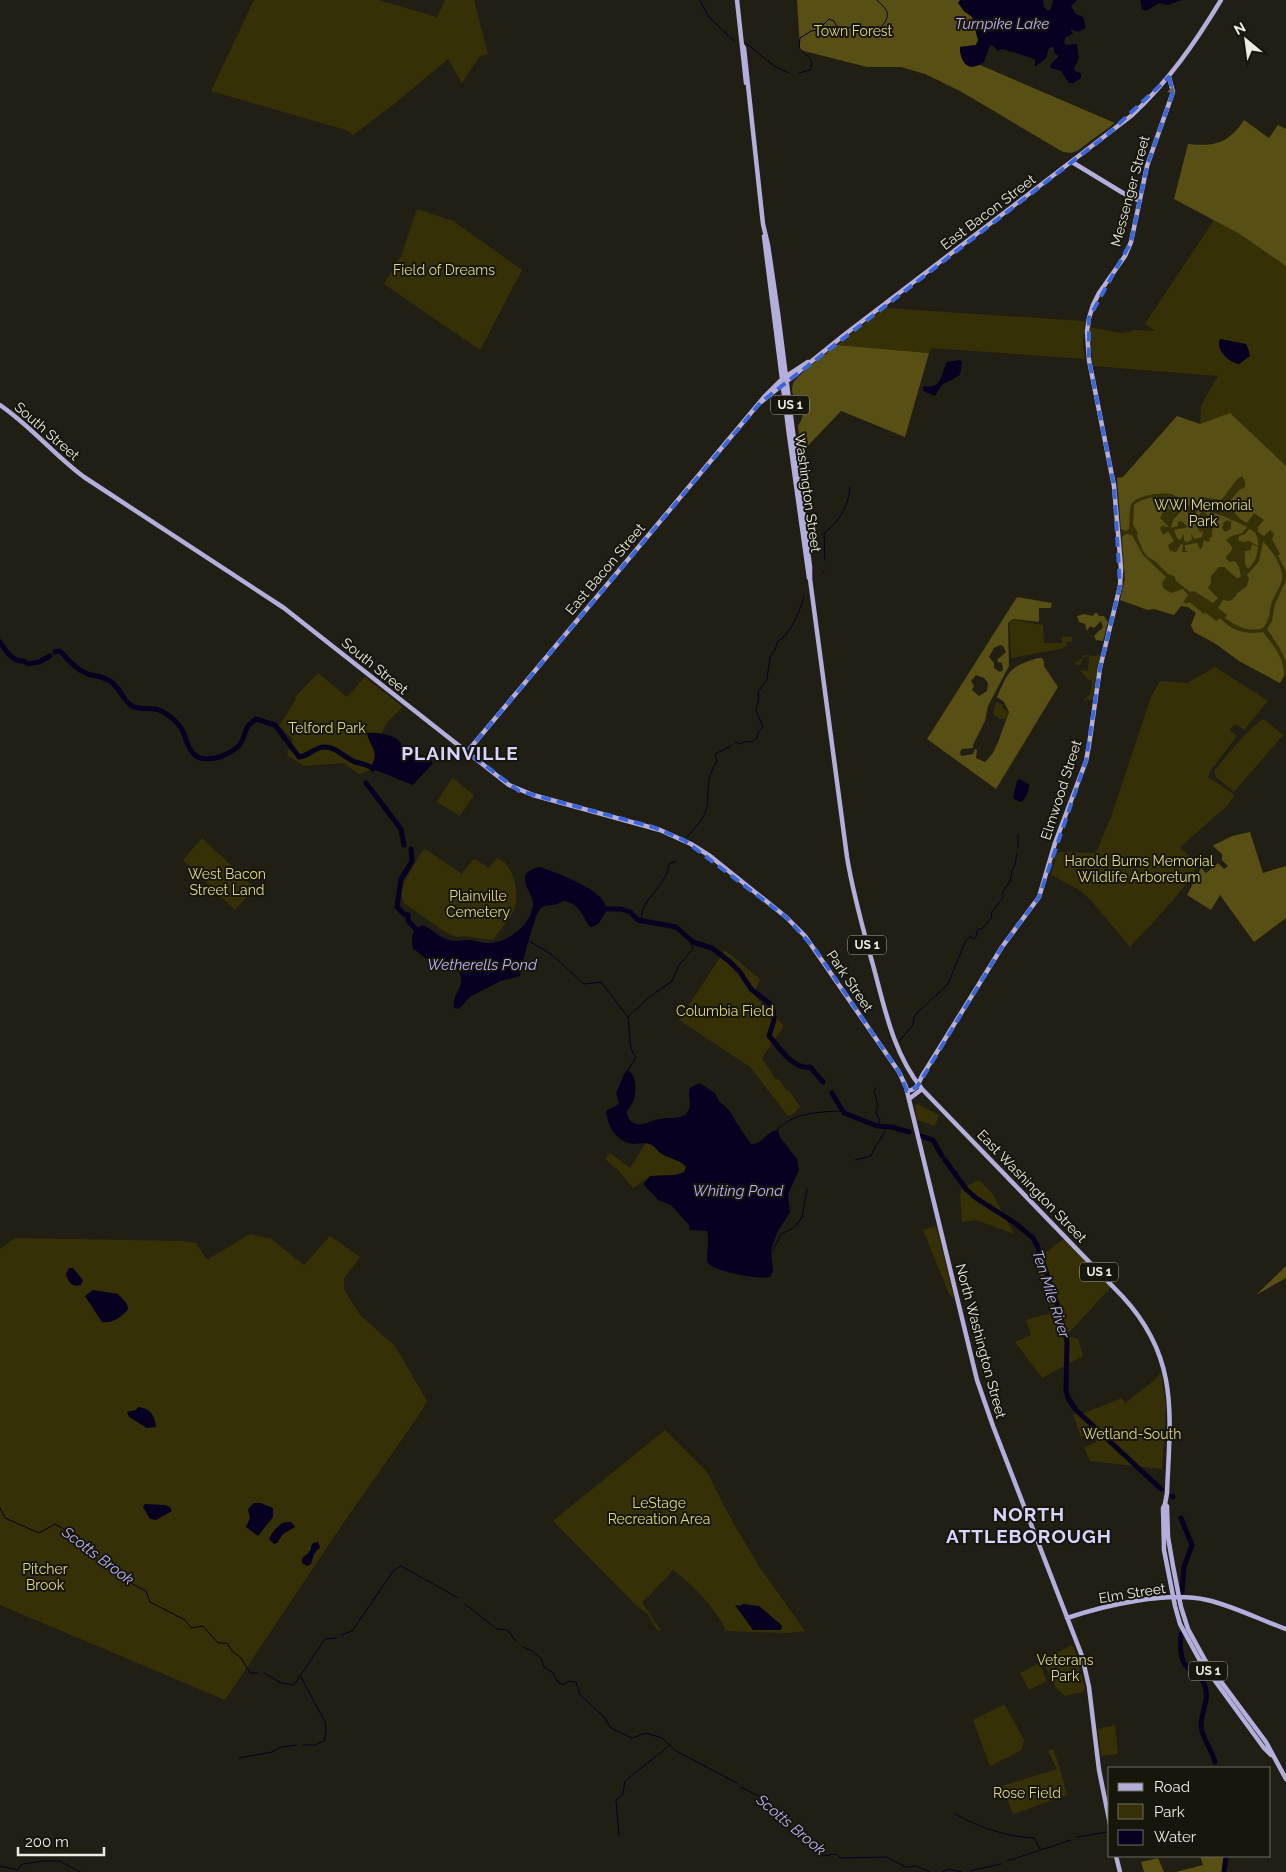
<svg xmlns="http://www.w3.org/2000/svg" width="1286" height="1872" viewBox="0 0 1286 1872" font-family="Raleway,sans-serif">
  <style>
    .green { fill: #363006 }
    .forest { fill: #574f13; fill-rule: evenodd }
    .water { fill: #080021 }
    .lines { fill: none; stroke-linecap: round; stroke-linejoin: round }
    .stream { stroke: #080021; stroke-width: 1 }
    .river { stroke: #080021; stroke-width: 5 }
    .major { stroke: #b4aedc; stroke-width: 4.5 }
    .oneway { fill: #666274 }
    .marked { fill: none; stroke: #3c66da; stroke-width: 4; stroke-dasharray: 10 6; stroke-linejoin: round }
    .labels { text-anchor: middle; stroke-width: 4; stroke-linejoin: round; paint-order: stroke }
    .shield { fill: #17160b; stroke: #acaca3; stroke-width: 1 }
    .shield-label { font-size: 12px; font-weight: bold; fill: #ecece4 }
    .park-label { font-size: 14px; fill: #e3d882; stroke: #17160b }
    .street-label { font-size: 14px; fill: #ecece4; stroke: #17160b }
    .water-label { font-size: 15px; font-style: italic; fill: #beb2ff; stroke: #17160b }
    .district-label { font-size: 19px; font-weight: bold; letter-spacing: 1px; fill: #d9d3ff; stroke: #17160b }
  </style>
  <rect width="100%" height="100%" fill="#211f14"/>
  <path class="green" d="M254,0H378L437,17L445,0H474L488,54L479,57L462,83L448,59L394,104L353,135L346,130L211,91Z
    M417,209L453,221L522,270L480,350L384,284L401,256Z
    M1214,220L1238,233L1286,266V677L1284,676L1280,683L1239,661L1216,644L1194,632L1191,625L1196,613L1188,607L1181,606L1174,615L1154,609L1148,610L1120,600L1124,581L1117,478L1123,477L1177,416L1200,424L1201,406L1218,376L1093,366L1090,341V327L1120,333L1130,332L1134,330L1155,331L1145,324Z
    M885,308L1085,321L1083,343L1085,359L931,348L929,353L837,345Z
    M1014,620L1043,625L1044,643H1062V637H1072V642H1066L1067,646L1060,649L1011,658L1009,623Z
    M1097,654L1100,655L1092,701L1087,699L1086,701L1083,700L1090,695L1092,681L1090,679L1088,680L1080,670L1088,671L1089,657H1084L1080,665H1076L1075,662L1082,659L1084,655L1097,656Z
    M1215,667L1268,701L1244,730L1235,724L1230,730L1237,736L1210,771L1208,777L1235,795L1227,806L1180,847L1198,865C1179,897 1154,921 1130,947L1091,900L1078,889L1051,875L1057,852L1096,853L1111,817L1151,697L1160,681L1187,683Z
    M318,673L347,697L365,677L403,707C382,726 380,729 381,757L369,771L359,774L343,763L304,766L287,755L293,740L283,729L279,726L296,699L295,697Z
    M996,702L1003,705L1002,707L1008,712L1007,716L1004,719H1000L993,714Z
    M1261,720H1265L1283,735L1234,792L1216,777L1214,771L1242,738Z
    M452,778L474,795L460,816L437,802Z
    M202,838L255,888L235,910L183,860Z
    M425,849L462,874L474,859L489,868L497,858C514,864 519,891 515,907C513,916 498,932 493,940L462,936L456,937L445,932L404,903L401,894L404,883L420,854Z
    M725,950L760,979L754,995L784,1026L762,1058L775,1079L780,1080L785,1089L790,1092L800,1107L792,1115L788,1116L750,1067L679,1020Z
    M917,1104L939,1115L935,1126L917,1120L915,1105Z
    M646,1143L653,1146L662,1154L684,1164L686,1167L685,1172L675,1175L651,1176L633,1188L618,1170L605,1159L610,1153L630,1168Z
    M979,1180L992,1193L1014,1234L976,1220L962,1222L960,1198L961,1189Z
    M936,1226L954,1297L953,1298L949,1294L923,1230Z
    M250,1234L271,1239L304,1265L330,1236L360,1257L344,1278V1289L360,1315L395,1346L427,1401L419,1415L342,1525L225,1700L0,1605V1249L15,1238L182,1241L196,1243L207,1260Z
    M1065,1238L1068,1240L1083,1259L1087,1260C1093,1270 1103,1279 1111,1287L1066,1336L1078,1339L1083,1356L1042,1378L1015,1342L1031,1335L1026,1320L1051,1313L1047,1287L1033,1262Z
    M1161,1373L1166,1407L1162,1469L1090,1461L1084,1447L1097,1442L1093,1433L1081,1437L1073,1415L1077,1413L1079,1415L1122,1398L1125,1403L1151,1383Z
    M665,1430L707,1472L727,1512L758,1565L805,1631L788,1633L726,1631C715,1607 694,1586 673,1570L648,1597L642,1602L661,1631L657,1630L648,1614L637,1606L553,1521Z
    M1071,1645L1074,1647L1075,1651L1085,1688L1083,1692L1065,1696L1056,1688L1043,1661Z
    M1039,1663L1047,1681L1029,1690L1020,1673Z
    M1003,1705H1005L1024,1740L1022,1750L990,1766L973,1720Z
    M1115,1725L1118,1754L1101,1756L1098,1729Z
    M1053,1749L1060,1768L1067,1795L1013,1814L1002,1786L1057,1769L1048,1751Z"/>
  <path class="forest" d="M797,0H960L964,11L973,17L978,40L976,45L960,47C960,57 962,61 970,67L980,65L1115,123L1077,151L1071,153L1063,152L960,91L925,74L901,67H867L800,50Z
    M1244,120L1269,138L1278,125L1286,129V266L1238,233L1174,199L1188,144C1215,147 1229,143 1244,120Z
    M837,345L929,353L905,437L841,411L801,453L798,426C813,403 787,404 793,384C795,376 828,352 837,345Z
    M1230,413L1286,466V571L1278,556L1280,554L1272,539L1274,534L1270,530L1264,536L1258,532V527L1264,520L1254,513L1247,523C1237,518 1233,512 1230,501L1238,491L1245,487V481L1242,476C1233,480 1229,493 1221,500L1202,497L1199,505C1178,508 1184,498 1171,494C1162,492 1135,495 1131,505C1129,512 1130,521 1129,529L1126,531L1121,529L1117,478L1123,477L1177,416L1200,424Z
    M1170,497L1175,500L1173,502L1179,509L1174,513L1168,508H1165L1160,518L1169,527H1165L1163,525L1160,528L1163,535L1168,531L1174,541L1168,545L1170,551L1176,552L1181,544L1183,545L1182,552H1188L1185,550V545L1197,543L1200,549L1202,548L1204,540L1208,542L1210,541L1209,538L1212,537V530L1219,519L1214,515L1208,516L1204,511H1202L1198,517L1195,515L1198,510C1210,512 1221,514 1232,520L1230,523L1228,520L1224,522L1222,528L1225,532L1231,529V523L1233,520L1247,527L1242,533L1232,536L1226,540L1232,547V550L1226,557V559L1230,562L1235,561L1239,567L1241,577L1237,578L1224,567H1219L1211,576V583L1208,588L1218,598L1213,603L1194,591L1190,592L1176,581L1174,576L1168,574L1156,562L1148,557L1143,551L1137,536L1138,533L1133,525L1134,505C1144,496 1158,497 1170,497Z
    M1182,510H1186L1200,532L1203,531L1202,537L1194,539L1191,533L1192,540L1187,542L1184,541V534L1180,540L1177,538L1174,530L1188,527L1181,521L1178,522V526L1171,528L1173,520Z
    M1249,529C1256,531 1259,538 1258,546L1249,541L1243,542L1238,540L1239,536L1245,534Z
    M1126,534L1132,535L1143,555L1166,577L1162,583L1163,588L1171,593L1183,589L1188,595L1183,602L1187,604L1189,602L1204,614L1206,613L1216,621L1220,618C1232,631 1246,635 1263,632C1273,645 1285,658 1284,676L1280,683L1239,661L1216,644L1194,632L1191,625L1196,613L1188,607L1181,606L1174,615L1154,609L1148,610L1120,600L1125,579L1122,537Z
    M1263,542C1271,548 1285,570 1282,580C1280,588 1275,594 1272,602C1268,612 1272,617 1263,628C1249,633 1237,626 1225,618L1227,615L1218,608L1223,600L1230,601L1237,595L1236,594L1247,586L1249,578L1247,575L1259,561Z
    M1252,544L1258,547C1257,556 1255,563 1248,569L1245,564V553L1244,551L1251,550Z
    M1286,580V661L1279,647L1267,629L1272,621L1275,604Z
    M1017,597L1052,603L1051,608H1039V622L1013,619L1008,623L1009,666L988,706L985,721L973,745V748L962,749L960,752L961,756L973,754L975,749L977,750L976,758L985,762L993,753L998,742L1009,712L1004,702L997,697C1009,669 1010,667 1038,658H1042L1044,662V666L1058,687L996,789L927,739ZM1000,645L1003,646L1006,652L997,660L998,662L1002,663L1003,670L1000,672L994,668V663L989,657L994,648ZM976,675L984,678L988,683L987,691L979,696L972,690L974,686L971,681Z
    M1095,613H1097L1099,616H1104L1108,622L1103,641L1096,640L1094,636L1103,627L1101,621L1094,628L1090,626L1087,631L1085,624L1079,622L1077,616L1084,614L1093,616Z
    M1250,832L1263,873L1286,866V918L1254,942L1220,895L1211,910L1187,895L1201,868L1206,873L1218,863L1224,869L1228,866L1222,860V854L1213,846L1214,845L1232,836Z
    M1286,1266V1278L1256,1295Z
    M1200,1856H1227L1226,1872H1176L1203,1865Z
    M1158,1858L1164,1872H1144L1141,1862Z"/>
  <path class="water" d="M960,0H1043L1044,7L1048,11L1051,9L1053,0H1077L1071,6L1076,14C1086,18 1083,17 1086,28L1078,32L1070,29L1073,34L1066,37L1064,42L1066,45L1077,44L1079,58L1074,69L1075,71L1081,73V78L1073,83H1069L1061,71L1051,68L1050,65L1059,56L1054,53V48L1052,47L1049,48L1046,58L1036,66H1035V60C1032,57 1009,51 1002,49L998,51L993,46L990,45L984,62C969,73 960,63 960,47L976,45L978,40L972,17L964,11L958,3Z
    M1140,0H1182L1167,5L1159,3L1146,11L1142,9Z
    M1220,339L1246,344L1248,348L1250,356L1239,364C1229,363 1215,349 1220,339Z
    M960,360L962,362L960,375L942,385L935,396L923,391L924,386C942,390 941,373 947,362Z
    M367,733C376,732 393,734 399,741C403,745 404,751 409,753C419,758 425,751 433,763L413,785L373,769L370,768C381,750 370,749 367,733Z
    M1019,779L1029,784C1030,789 1026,799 1021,802L1014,799L1013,797L1017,781Z
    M539,867C554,871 588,885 599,896C604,900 605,905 607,910L599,923L593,927H590C582,916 579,902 563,901C556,907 546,904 541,908C534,915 522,964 520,976L500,981L470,997L459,1009L454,1008C452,994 463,988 461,978C458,960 442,962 430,960C423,958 419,952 413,949C411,937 411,929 423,925C432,929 440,938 449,940C455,942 462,940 468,940C476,940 483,944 491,943C509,942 533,923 533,903C533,894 521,884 526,874C529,870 534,868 539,867Z
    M628,1070C637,1076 637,1092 633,1102C631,1106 628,1108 627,1112C628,1118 630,1122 636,1124C644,1126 651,1120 659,1119C667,1117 679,1120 686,1114C694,1106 687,1097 690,1088L699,1083L715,1093L719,1101L730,1111L736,1122L751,1144C764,1144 767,1130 778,1130L780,1137L797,1159L799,1170L788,1194L790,1212L777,1233L771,1250L773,1271L770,1277C759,1280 715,1272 708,1263C705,1257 710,1239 707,1231L689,1230L690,1226L671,1205L658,1200L645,1186L644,1183L650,1176L675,1175L684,1172L686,1167C680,1159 670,1159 662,1154C657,1151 655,1146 650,1144C645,1142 639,1144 634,1144C616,1142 608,1127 606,1111L619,1104L616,1093L625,1072Z
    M69,1268H73L83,1280L81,1285C72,1288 68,1282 66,1274Z
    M93,1290L118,1294L127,1304L128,1309C123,1317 111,1324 102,1322L85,1296Z
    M138,1407C150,1408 155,1415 156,1427L147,1428L129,1417L127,1412L136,1410Z
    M254,1503H261L273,1508V1517L258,1536L246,1527L250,1518L248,1509Z
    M145,1504L165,1505L170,1507L172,1511L156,1520L150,1519L143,1507Z
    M285,1522H291L295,1527L283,1534L277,1543L274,1544L269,1539C272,1532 279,1524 285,1522Z
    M318,1542L320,1547L314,1554L311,1564L307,1566L302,1563C301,1555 308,1556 311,1549C311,1547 311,1545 313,1543Z
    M743,1604L759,1606L779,1623L782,1626L781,1630H753L735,1605L740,1606Z"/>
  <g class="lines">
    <path class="stream" d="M700,0L708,16L735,42
      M747,44L774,66L789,73
      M799,73L810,70C816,58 805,56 799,47L800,38L811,31L818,30L829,19L834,21L837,27L843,30L853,26L875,32C881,28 891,18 886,10C884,6 880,4 877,0
      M825,560L824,533C839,522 849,506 850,487
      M822,573L824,570
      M735,742L741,744L746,741L751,742L757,738L758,732L763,727L756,710L759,699L758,692L767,679L770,657L775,650L778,641C790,636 800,610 804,597
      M687,837C694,829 705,818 707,807C709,788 706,778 717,761L715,754L731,746
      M1018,848V834
      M642,921C637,901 667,888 669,864L676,861
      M529,941L551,954L584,984L601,982L628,1017L631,1049L636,1057L628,1070
      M628,1017L647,999L672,981L679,965L693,949L689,939
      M899,1041L913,1025L914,1018L917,1013L948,984L966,940L971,936L973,939L976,937L978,929H982L992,917L991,913L1003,898L1002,893L1010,881L1012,871L1015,865L1017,853
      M876,1088L874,1091L878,1105L876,1113L880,1120L878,1126
      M777,1130C794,1112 819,1112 842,1111
      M855,1160L871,1156L874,1149L888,1127
      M770,1253L772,1252L781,1234L795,1227L802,1217L807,1189
      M0,1508L5,1518L39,1533L55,1524L80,1538L90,1554L117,1572L127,1581L146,1591L150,1602L185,1620L191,1628L203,1626L218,1643H227L232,1651L241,1658L250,1673H258
      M465,1604L497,1629L508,1630L516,1642
      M341,1635L352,1631L394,1570L401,1566L458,1598
      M523,1647L532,1651L541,1658L544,1667L553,1673L557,1681L563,1685L569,1681L576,1682L580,1695L604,1717L611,1728L632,1738L646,1733L662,1738L676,1751L737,1783
      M264,1673L281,1683L294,1685L325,1639L336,1638
      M301,1677L325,1722L326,1730L324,1741L315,1745H303
      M239,1758L272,1752L281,1747L296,1745
      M741,1787L766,1800L768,1809L796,1836L813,1846L823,1856L836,1854L841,1858L886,1857L906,1867L916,1866L930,1872
      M955,1814C981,1828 1004,1836 1034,1838L1040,1849
      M619,1835L616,1800L623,1794L625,1781L670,1745
      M1077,1837L1107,1832
      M1007,1861L1071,1840
      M0,1866L18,1870L21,1865L23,1864L43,1861H59L80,1872
      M970,1871L1001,1864
      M942,1872L949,1869L962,1872"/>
    <path class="river" d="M0,642C6,651 12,662 24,661L28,664L39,662L50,656
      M55,652L59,651L61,652C69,661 77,670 88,674C95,676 104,677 110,681C120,687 123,701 132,706C145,712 154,704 168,715C175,720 182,728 185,736C188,747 192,758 206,759C218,759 237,752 242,741C248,728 243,729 256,719L275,725L299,757C309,756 315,747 324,747C335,746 345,758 355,762C362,764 368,764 373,769
      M366,783L401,829L404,845
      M411,849L412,861L401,879L397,907L404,914L408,915V921L420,933
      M602,909H621L630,912L638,920L676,927L693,942L712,948L730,962L740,972L751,989L769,1003L773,1010L774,1020L769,1036C779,1047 793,1070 810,1067L823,1082
      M832,1093L844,1113L877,1126L891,1127L909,1132
      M921,1136L933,1140L942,1156
      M945,1160L966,1189L976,1198L1015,1223L1033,1238L1037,1245L1058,1307L1067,1342L1066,1391L1068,1398L1076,1410L1161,1489
      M1172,1496L1173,1497
      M1181,1518L1192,1545L1184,1567L1182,1592
      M1181,1634C1180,1644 1179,1659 1187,1667C1192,1673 1200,1676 1204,1683C1211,1698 1201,1711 1201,1726C1202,1739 1212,1749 1215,1762
      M1224,1872L1226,1856"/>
    <path class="major" d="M737,0L746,83
      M742,45L744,48L763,224L768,245L778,313L810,567V579L847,857C853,894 863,929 873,965C885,1009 893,1053 922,1089L1123,1297C1180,1359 1170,1416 1167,1493L1165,1504L1163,1508L1164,1550L1175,1606L1180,1624L1199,1659L1264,1748L1271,1755
      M1072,162L1123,193L1140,201
      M764,236L789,435L809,578
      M761,402L844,335L1131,116C1168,82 1195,43 1221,0
      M0,405C31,426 54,455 84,477L284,608L509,785L533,795L660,830L691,844L710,856L786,917L805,936L899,1072L906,1087L977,1380L993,1426L1082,1656L1089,1687L1099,1770L1110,1824
      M467,752L765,396L782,379L808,362
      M907,1091C917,1090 918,1084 922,1076L1002,947L1039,897L1055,843L1086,761L1089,745L1100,668L1120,586L1121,568L1114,486L1089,360L1087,331L1089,318L1093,305L1099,293L1125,256L1131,242L1147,166L1173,92L1169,77
      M909,1099L922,1089
      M1165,1504L1167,1506L1168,1537L1173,1566L1181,1607L1188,1629L1205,1660L1266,1742L1286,1779
      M1067,1618C1106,1605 1167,1591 1207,1600C1234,1606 1260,1620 1286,1629
      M1116,1856L1120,1872"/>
  </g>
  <defs><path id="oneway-solid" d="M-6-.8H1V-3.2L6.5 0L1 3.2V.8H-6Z" transform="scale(1.25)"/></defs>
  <use class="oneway" href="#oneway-solid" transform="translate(1171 94) rotate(-78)"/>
  <path class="marked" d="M1169,77L1173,92L1147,166L1131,242L1089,318V360L1114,486L1120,586L1100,668L1086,761L1039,897L1002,947L917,1087L907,1091L899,1072L815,949L786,917L684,840L653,827L519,791L467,752L761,402L1107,135Z"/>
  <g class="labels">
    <g class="shield">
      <rect x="771" y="395.5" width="38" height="19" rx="4"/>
      <rect x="848" y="935.5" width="38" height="19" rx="4"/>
      <rect x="1080" y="1262.5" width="38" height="19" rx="4"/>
      <rect x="1189" y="1661.5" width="38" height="19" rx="4"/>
    </g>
    <g class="shield-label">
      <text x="790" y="409">US 1</text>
      <text x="867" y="949">US 1</text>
      <text x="1099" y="1276">US 1</text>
      <text x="1208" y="1675">US 1</text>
    </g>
    <g class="park-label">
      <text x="853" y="36">Town Forest</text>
      <text x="444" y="275">Field of Dreams</text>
      <text x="1203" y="510">WWI Memorial<tspan x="1203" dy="16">Park</tspan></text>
      <text x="327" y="733">Telford Park</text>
      <text x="1139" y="866">Harold Burns Memorial<tspan x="1139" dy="16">Wildlife Arboretum</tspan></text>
      <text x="227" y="879">West Bacon<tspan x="227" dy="16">Street Land</tspan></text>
      <text x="478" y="901">Plainville<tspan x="478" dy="16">Cemetery</tspan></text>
      <text x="725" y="1016">Columbia Field</text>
      <text x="1132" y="1439">Wetland-South</text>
      <text x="659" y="1508">LeStage<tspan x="659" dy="16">Recreation Area</tspan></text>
      <text x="45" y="1574">Pitcher<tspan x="45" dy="16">Brook</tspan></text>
      <text x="1065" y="1665">Veterans<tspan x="1065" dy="16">Park</tspan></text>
      <text x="1027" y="1798">Rose Field</text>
    </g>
    <g class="street-label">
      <text transform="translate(1130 191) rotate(-75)" y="5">Messenger Street</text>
      <text transform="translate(988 212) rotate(-37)" y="5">East Bacon Street</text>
      <text transform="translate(47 431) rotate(41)" y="5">South Street</text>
      <text transform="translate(808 493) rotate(82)" y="5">Washington Street</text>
      <text transform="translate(605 569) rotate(-50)" y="5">East Bacon Street</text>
      <text transform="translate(375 666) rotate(39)" y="5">South Street</text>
      <text transform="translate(1061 790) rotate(-72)" y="5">Elmwood Street</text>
      <text transform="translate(850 981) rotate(56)" y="5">Park Street</text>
      <text transform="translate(1032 1186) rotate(46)" y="5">East Washington Street</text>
      <text transform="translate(981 1341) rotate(75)" y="5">North Washington Street</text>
      <text transform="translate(1132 1593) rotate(-9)" y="5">Elm Street</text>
    </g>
    <g class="water-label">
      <text x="1002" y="29">Turnpike Lake</text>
      <text x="482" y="970">Wetherells Pond</text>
      <text x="738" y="1196">Whiting Pond</text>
      <text transform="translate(1051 1294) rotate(72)" y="5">Ten Mile River</text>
      <text transform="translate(98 1556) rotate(37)" y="5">Scotts Brook</text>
      <text transform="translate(791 1825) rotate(40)" y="5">Scotts Brook</text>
    </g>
    <g class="district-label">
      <text x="460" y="760">PLAINVILLE</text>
      <text x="1029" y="1521">NORTH<tspan x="1029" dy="22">ATTLEBOROUGH</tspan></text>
    </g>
  </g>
  <rect x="1108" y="1767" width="162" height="90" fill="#17160b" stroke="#6c6c62"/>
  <rect x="1118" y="1783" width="25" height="8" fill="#b4aedc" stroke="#6c6c62"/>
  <text x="1154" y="1792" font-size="15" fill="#ecece4">Road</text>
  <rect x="1118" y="1804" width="25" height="15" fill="#363006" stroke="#6c6c62"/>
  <text x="1154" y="1817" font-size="15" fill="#ecece4">Park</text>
  <rect x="1118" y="1830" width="25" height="15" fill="#080021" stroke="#6c6c62"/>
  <text x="1154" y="1842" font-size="15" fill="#ecece4">Water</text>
  <g transform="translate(1246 40) rotate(331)" stroke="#17160b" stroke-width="4" paint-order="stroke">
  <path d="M0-4L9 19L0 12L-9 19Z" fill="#ecece4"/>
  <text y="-8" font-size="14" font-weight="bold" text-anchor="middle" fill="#ecece4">N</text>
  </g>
  <path d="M18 1847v8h86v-8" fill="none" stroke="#ecece4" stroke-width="2.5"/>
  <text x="25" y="1847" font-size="15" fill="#ecece4" stroke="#17160b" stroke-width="4" paint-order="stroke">200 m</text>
</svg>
